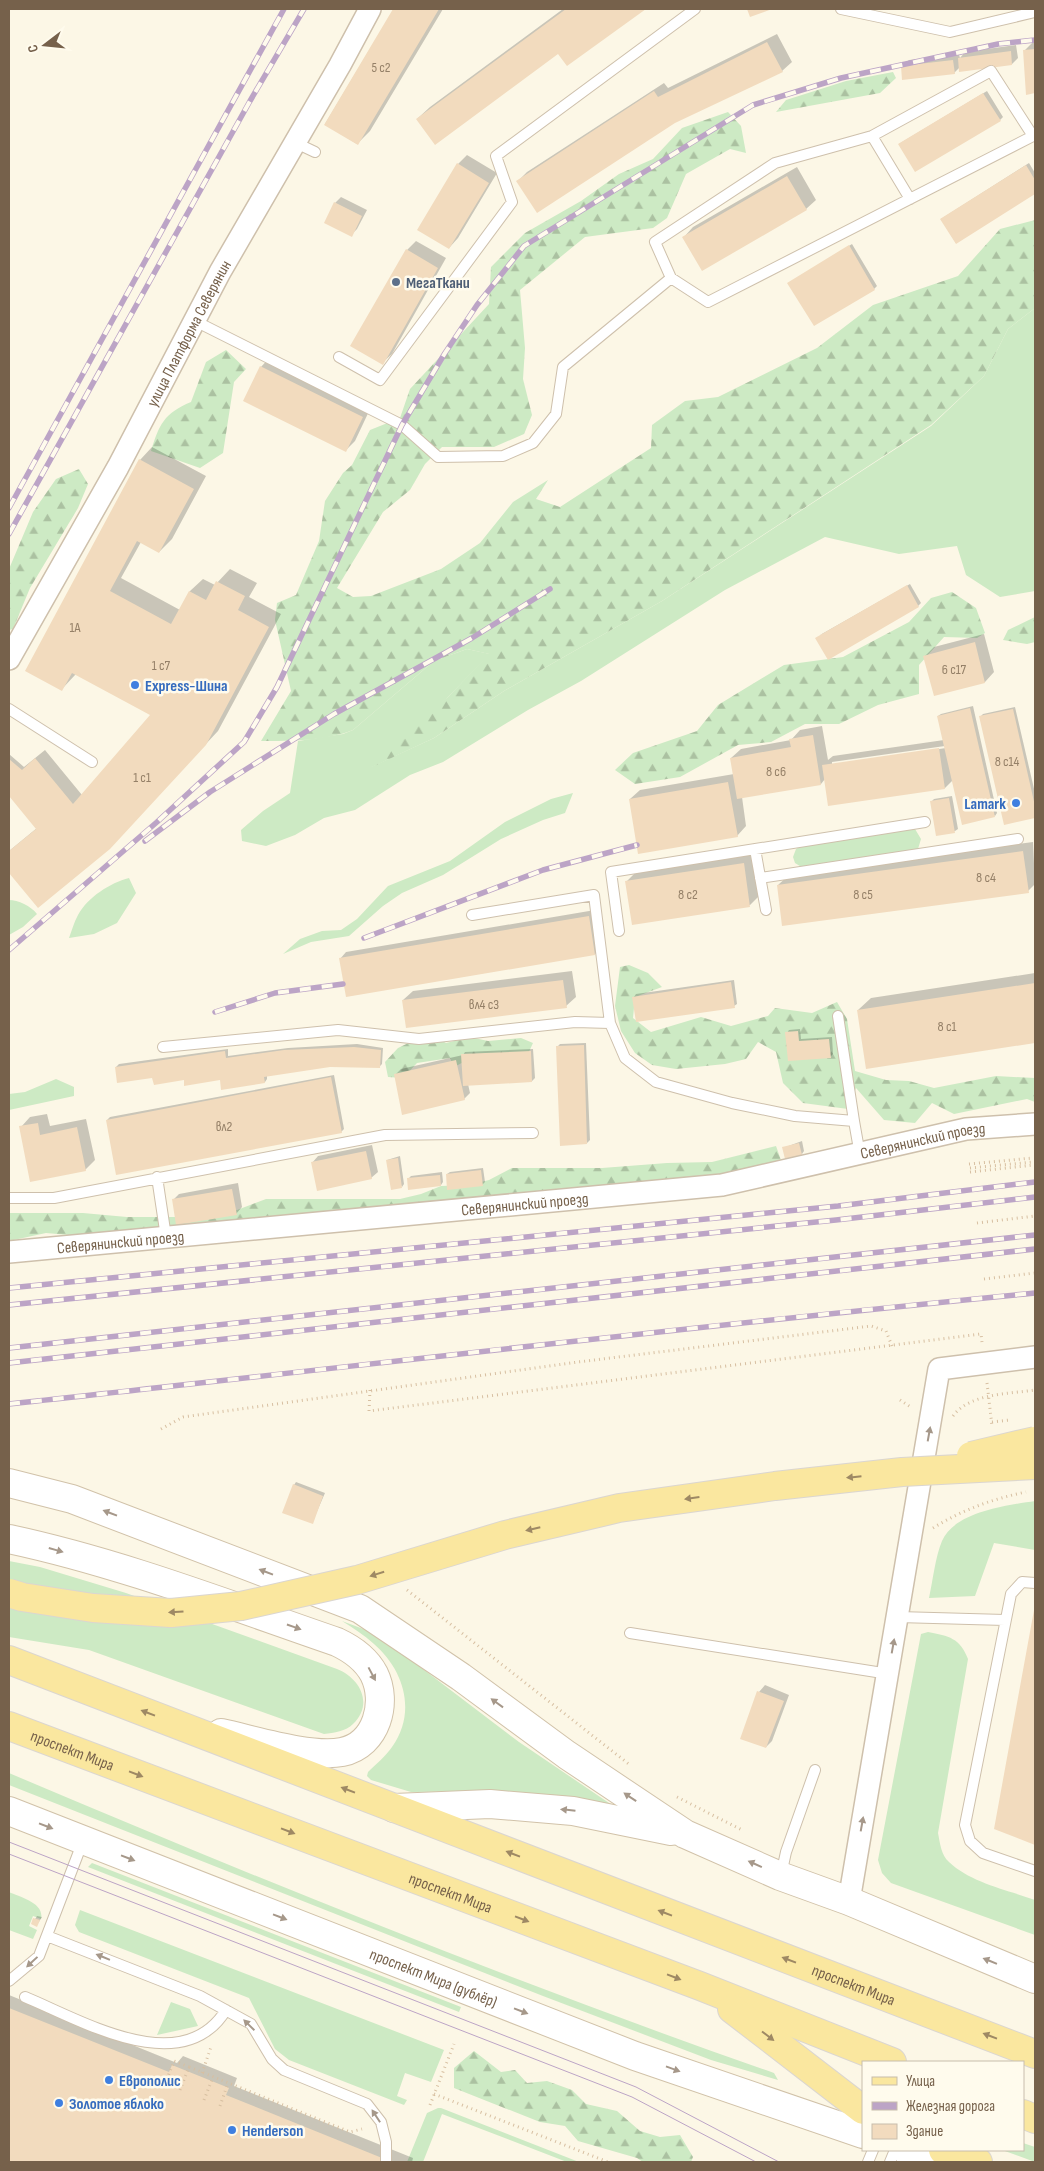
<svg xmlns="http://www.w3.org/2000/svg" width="1044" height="2171" viewBox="0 0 1044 2171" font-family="'Sofia Sans Condensed',sans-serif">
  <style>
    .grass { fill: #cdeac4 }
    .forest { fill: url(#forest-firs) }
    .shadow { fill: #0003; fill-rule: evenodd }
    .building { fill: #f2dbbe }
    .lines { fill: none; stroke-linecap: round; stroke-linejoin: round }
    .lane-casing { stroke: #cec0ac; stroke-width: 12 }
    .street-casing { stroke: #cec0ac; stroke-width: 24 }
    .secondary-casing { stroke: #d1c2a9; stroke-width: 30 }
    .primary-casing { stroke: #dbd6d0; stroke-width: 30 }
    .path { stroke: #d7bfa1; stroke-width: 3; stroke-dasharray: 1 4; stroke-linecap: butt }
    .lane { stroke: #fff; stroke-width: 10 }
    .street { stroke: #fff; stroke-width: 21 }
    .secondary { stroke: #fff; stroke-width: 28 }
    .primary { stroke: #fae79f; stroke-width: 28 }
    .tram { stroke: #bca4c6; stroke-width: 1 }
    .rail-casing { stroke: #bca4c6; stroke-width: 5.5 }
    .rail { stroke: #fffbed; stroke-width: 4; stroke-dasharray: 11; stroke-linecap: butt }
    .primary-bridge-casing { stroke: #dbd6d0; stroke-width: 30; stroke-linecap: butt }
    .primary-bridge { stroke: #fae79f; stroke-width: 28 }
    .oneway { fill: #a6988a }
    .oneway2 { fill: #9e8964 }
    .service-dot { fill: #5c6f8a; stroke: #fffbed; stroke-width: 2 }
    .shop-dot { fill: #3f7fe0; stroke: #fffbed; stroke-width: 2 }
    .labels { text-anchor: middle; stroke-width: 5; stroke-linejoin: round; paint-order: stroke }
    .number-label { font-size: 14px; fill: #958068 }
    .service-label { font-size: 16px; font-weight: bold; fill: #4e5e75; stroke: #fffbed; text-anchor: start }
    .street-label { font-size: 16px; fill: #76614b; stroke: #fffbed }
    .shop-label { font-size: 16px; font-weight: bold; fill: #366cbe; stroke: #fffbed; text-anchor: start }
  </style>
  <defs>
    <pattern id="forest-firs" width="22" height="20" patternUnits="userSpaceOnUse" patternTransform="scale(1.25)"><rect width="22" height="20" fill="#cdeac4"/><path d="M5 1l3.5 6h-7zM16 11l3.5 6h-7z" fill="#abc1a1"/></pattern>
  </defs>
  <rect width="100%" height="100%" fill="#fcf7e6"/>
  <path class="grass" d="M1035,308V591L1000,597L966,575L957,546L899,554L825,537L725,590L581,681L528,710L443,762L410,775L355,810L324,818L295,835L266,846L242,841L241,830L263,811L290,793L298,741L343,734L353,730L434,661L467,649L490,654L448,697L371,767L434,738L504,691L662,601L931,426L984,376L1008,329Z
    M573,793L565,813L543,820L501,839L443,875L402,893L383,906L349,936L311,942L283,954L300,939L322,931L341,930L357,919L388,886L450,861L505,822L551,799Z
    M906,828L915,829L921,839L918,849L909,853L803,868L795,863L793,857L796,849L805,844Z
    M129,878L136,893L117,923L94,934L69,938C72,930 74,922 78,915C88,897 110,883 129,878Z
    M9,900C18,900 31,906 37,914L23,927L9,935Z
    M56,1079L74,1087V1096L9,1110V1094L25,1092Z
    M1035,1501V1550L994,1543L975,1596L929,1598C933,1580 935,1558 942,1541C954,1512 1008,1505 1035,1501Z
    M9,1561L40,1567L126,1593L337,1669C360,1678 374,1704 353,1724C346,1731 334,1733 324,1734L89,1650L9,1637Z
    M342,1621L374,1633L394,1647L519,1742L612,1805L504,1791L411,1792L371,1780L367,1776L368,1772C376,1764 386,1756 392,1747C417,1712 404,1670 374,1644C364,1635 353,1628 342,1621Z
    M928,1632C949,1636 960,1638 968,1659L938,1833C940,1843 941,1855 949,1862C971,1883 1008,1890 1035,1900V1935L891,1883L882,1873L878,1860L921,1634Z
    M9,1773C261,1880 516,1983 774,2073L778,2080L711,2060L543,1996L9,1785Z
    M92,1863L461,2007L459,2012L88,1867Z
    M9,1892C20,1897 45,1903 41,1919L33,1916L29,1926L37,1930L33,1939L9,1930Z
    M80,1910L444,2050L431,2082L405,2073L397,2096L407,2100L404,2105L289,2060L275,2049L249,1998L79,1932L75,1925Z
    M171,2002L190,2009L198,2026L157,2035Z
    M438,2108H441L579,2162H567L442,2114L423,2162H407L427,2113Z
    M1023,2143L1035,2147V2162L1002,2150H1023Z"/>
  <path class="forest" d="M893,72L896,78L880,93L776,112L786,100L846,81Z
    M728,112L741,126L746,153L730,149L686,174L667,218L653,228L585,237L520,290L525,348L523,379L532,415L524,434L494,447H442L425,464L410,490L383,512L337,588L353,597L371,596L441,569L480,543L513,502L548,480L536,499L560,507L651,448L652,425L685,401L718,397L817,348L873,305L958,276L1000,229L1035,220V308L1008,329L984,376L931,425L662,601L504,691L434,738L370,768L386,744L448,697L489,654L467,649L434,661L353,730C325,741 292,741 261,741L291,691L275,620L277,603L296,595L319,541L325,501L343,473L352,465L370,430L400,418L410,389L489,304L491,267L525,233L581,201L619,174L653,159L682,128Z
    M226,350L246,369L234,382L223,453L200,468L151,451C159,425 164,413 191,402L206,362Z
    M79,469L88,484L78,508L30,588L13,629L9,630V569L33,512L56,479Z
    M952,592L976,608L985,633L977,638L944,637L919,665V694L878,705L839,724H805L771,742L738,745L680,777L635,784L615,770L633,753L697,731L718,705L784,665L843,657L909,622L931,598Z
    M1035,617V642L1027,644L1003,640L1008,630Z
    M629,965L648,973L662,987L635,997L633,1018L651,1032L701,1017L731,1026L768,1016L775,1008L812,1013L837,1002L847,1019L855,1071L886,1080L909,1081L934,1088L996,1076L1035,1078V1102L1027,1099L954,1114L932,1103L915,1123L884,1120L856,1088L848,1109L803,1103L783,1083L776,1052L758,1042L746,1059L725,1064L676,1069L652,1065L635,1053L621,1031L615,1006L620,967Z
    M429,1033L446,1043L470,1037L488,1041L521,1038L533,1043L527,1056H475L454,1067L450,1058L417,1063L403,1078L388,1077L385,1062L398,1048Z
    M776,1146L782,1163L796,1173L91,1237L46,1233L9,1241V1213H83L127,1217H195L237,1210L266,1199H400L421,1194L441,1186L469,1185L489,1180L512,1168H602L667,1163L712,1162Z
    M474,2051L501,2072L515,2070L527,2083L547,2081L572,2090L586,2104L617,2111L640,2131L660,2137L680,2135L693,2157L691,2162H643L637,2158L578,2141L565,2126L540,2122L454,2088V2068Z"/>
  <path class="shadow" d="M394,9H443L370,131L357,144L325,124Z
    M563,9H644L567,65L558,52L417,119L430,107Z
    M777,34L792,62L782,71L518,181L527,172L664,83L668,88Z
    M1034,41L1035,91L1027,94L1024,51Z
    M1016,45L1018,58L1012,64L960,67L954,73L902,66L909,60L959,55L960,58L965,52Z
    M987,91L1003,117L1000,120L899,144Z
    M467,155L497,173L458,238L449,248L458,164Z
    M1029,163L1035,173V193L956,243L941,219Z
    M797,167L816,200L806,209L684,237L693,227Z
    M341,197L367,210L357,229L351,235L335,203Z
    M416,241L446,258L392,354L382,363L407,250Z
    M852,244L877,286L874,289L789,283Z
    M270,357L371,407L355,441L346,450L261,367Z
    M152,447L206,476L172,539L159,552L141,542L121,578L180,610L190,591L203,579L215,585L230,569L257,583L249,597L281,614L218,731L109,848L38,906L9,871V851L37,828L9,794V754L24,767L45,750L82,795L152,715L76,674L61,690L140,460Z
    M910,584L921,603L918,606L820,635Z
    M984,634L994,672L985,682L935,694L925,656L934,647Z
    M973,706L997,813L995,816L953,780L945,788L825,779L821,784L742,797L746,826L737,836L630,799L640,790L734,774L731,758L741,749L791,740L800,730L822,726L828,760L833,756L944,740L938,716L941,714ZM945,746L946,748L832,765V762Z
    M1015,707L1035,793V816L1005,823L980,717L983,714Z
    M952,796L958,829L955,831L937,835L931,802L934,799Z
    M1033,842L1035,884L1028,891L778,885L791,873Z
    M753,854L759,896L750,905L633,923L626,882L636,872Z
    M595,910L601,948L595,954L347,996L340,959L346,952Z
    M572,971L576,997L566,1006L403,1000L413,991Z
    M1035,973V1041L867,1067L858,1010L871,998Z
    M734,980L737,1004L734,1006L634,997L636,994Z
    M800,1029L801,1039L832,1037L833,1054L830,1057L789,1060L787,1033L789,1030Z
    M586,1043L590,1140L587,1143L557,1047L560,1044Z
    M357,1044L383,1048L382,1064L379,1067L330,1066L267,1075V1079L265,1082L153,1076L116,1067L119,1064L228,1049V1056L288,1048Z
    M533,1049L535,1078L532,1081L468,1084L470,1093L464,1099L395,1075L401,1069L463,1055L465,1052Z
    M334,1075L344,1129L341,1132L107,1120L110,1117Z
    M47,1114L50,1126L86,1119L95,1160L85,1170L21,1127L30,1117Z
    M802,1141L804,1151L802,1154L783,1148Z
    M372,1145L378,1172L371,1178L312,1163L318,1156Z
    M400,1156L404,1184L402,1187L387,1160Z
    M483,1168L485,1182L482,1185L447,1174L450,1172Z
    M442,1172L443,1182L441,1185L408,1179L411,1176Z
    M238,1183L242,1207L236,1214L173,1200L179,1194Z
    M296,1482L325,1493L312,1523L294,1485Z
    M1035,1612V1844L995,1828Z
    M765,1685L789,1695L772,1741L766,1747L759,1692Z
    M37,1916L42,1917L37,1925L32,1924Z
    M9,1995L177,2063L183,2056L237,2078L234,2086L413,2158L412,2162H9Z"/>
  <path class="building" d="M393,9H439L358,145L324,125Z
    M566,9H646L567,66L558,54L435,145L416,119Z
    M747,9H772L750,17Z
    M767,42L783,72L675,123L537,213L516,181L654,91L658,97Z
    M1035,49V93L1026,95L1023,50Z
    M1011,51L1012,65L959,72L958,58Z
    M953,60L955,74L902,80L901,66Z
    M983,93L1001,121L915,172L898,144Z
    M457,163L489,183L449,249L417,230Z
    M1026,165L1035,180V194L956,244L940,219Z
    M787,176L807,210L702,271L682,237Z
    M334,202L362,216L352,237L324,223Z
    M849,245L875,290L814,326L787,283Z
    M406,249L438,268L383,365L350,346Z
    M260,366L363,417L346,452L243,401Z
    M139,459L194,489L159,553L137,541L110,591L171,624L189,591L206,600L216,581L245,596L238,610L269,627L206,745L110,849L38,908L9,873V851L36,829L9,796V759L22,770L35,758L73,804L150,715L72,673L62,691L25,671Z
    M907,585L919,607L828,660L815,638Z
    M975,642L985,683L934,696L923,656Z
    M970,708L995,817L962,825L937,716Z
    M1013,709L1035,806V818L1004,825L979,716Z
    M813,735L821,785L737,799L730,758L791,747L789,739Z
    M939,748L945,789L828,806L822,765Z
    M728,782L738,837L638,854L629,799Z
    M949,798L955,833L936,836L930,801Z
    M1023,851L1029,893L782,926L777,885Z
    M744,863L750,907L632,925L625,881Z
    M589,916L595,955L346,997L339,958Z
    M563,980L567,1008L406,1028L402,1000Z
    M731,982L735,1008L636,1022L632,997Z
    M1035,983V1043L866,1069L857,1010Z
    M798,1031L799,1041L829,1039L831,1058L788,1061L785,1032Z
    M584,1045L587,1144L560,1146L556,1046Z
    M354,1047L381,1050L380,1068L330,1067L264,1077L265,1083L221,1090L220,1080L184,1086V1080L154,1085L152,1078L117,1083L115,1067L225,1051L226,1058L284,1050Z
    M531,1051L532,1082L463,1086L461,1054Z
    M456,1060L465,1100L402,1115L394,1074Z
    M331,1077L342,1133L116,1175L106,1120Z
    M38,1123L40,1135L77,1127L86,1171L30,1182L19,1126Z
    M799,1143L802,1155L785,1159L782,1147Z
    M366,1151L372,1179L317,1191L311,1162Z
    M398,1158L402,1188L391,1190L386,1160Z
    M481,1170L483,1186L447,1190L446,1174Z
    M440,1175L441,1186L408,1190L407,1178Z
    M232,1189L237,1215L176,1225L172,1199Z
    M293,1484L323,1496L313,1524L282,1513Z
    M1034,1610H1035V1845L994,1829Z
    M757,1691L784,1701L766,1748L740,1739Z
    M33,1918L40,1920L37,1927L31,1924Z
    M9,2008L169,2072L172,2065L229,2088L226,2095L392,2162H9Z"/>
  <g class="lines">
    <defs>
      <path id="lane" d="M841,9L950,32L1035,12
        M872,136L910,199
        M296,143L315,152
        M195,321L402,425L438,457L503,456L533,443L556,414L563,367L671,278L708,302L1033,136L991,71L872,136L775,163L655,242L671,278
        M339,357L380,380L512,202L496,156L695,9
        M9,709L92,762
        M755,849L766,910
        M760,878L1018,839
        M472,915L594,895L610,1023L625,1058L656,1082L732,1103L795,1116L854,1121L860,1155
        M619,931L611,872L925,822
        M838,1016L854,1121
        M163,1047L338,1030L419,1039L575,1022L610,1023
        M157,1177L166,1237
        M9,1198H54L385,1135L533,1133
        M1035,1583L1022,1582L1011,1594L965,1825L970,1841L983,1853L1035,1871
        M898,1617L1005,1620
        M630,1633L889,1674
        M781,1875L786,1852L815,1770
        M47,1936L200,1996L251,2024L272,2059L284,2070L367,2104L381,2122L386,2142V2162
        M9,1981L39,1956L83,1841
        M25,1997C81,2020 182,2081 226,2010
        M868,2162L873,2150
        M890,2162L895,2150"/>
      <g id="street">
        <path id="s1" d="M9,659L118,467L220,272L340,65L370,9"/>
        <path id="s2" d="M9,1252L722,1185L966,1129L1035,1124"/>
        <path d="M849,1901L939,1369L1035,1357"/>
      </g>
      <g id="secondary">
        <path d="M9,1483L72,1499L360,1609L461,1677L567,1755L685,1834L780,1876L849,1901L1035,1979"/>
        <path d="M9,1539C121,1563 229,1605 337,1642C352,1649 366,1659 374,1674C388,1702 377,1745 342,1752C310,1758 254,1740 221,1733"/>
        <path d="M394,1808L490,1804L573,1811L671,1831"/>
        <path id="s3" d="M9,1811L635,2056L863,2134"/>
        <path d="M906,2150L940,2162"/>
      </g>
      <g id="primary">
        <path id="s4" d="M9,1660L1035,2054"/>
        <path id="s5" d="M9,1726L700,1986L892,2062"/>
        <path d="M732,2009L863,2110"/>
        <path d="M1023,2114L1035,2119"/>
        <path d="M943,2150L978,2162"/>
      </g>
    </defs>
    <use href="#lane" class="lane-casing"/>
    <use href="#street" class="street-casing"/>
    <use href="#secondary" class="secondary-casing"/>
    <use href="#primary" class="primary-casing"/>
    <path class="path" d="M969,1164L1033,1158
      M970,1168L1033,1162
      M970,1172L1034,1165
      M977,1223L1035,1216
      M984,1279L1035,1273
      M987,1383L992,1426
      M370,1390L369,1411L981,1334L982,1342
      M900,1400L912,1408
      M953,1416C970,1393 1009,1394 1035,1390
      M992,1422L1010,1420
      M161,1429L183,1417L578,1362L871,1326L886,1331L892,1346
      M933,1528C962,1510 992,1499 1026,1492
      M407,1590L630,1765
      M677,1797L742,1830
      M202,2073L211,2047
      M165,2084L174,2061L189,2067
      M180,2090L189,2067L350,2132L362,2129
      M434,2094L608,2162
      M204,2100L213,2077
      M430,2105L454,2044
      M220,2106L228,2083"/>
    <use href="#lane" class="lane"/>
    <use href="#street" class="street"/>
    <use href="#secondary" class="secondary"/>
    <use href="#primary" class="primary"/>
    <path class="tram" d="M9,1842L636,2087L779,2162
      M9,1854L632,2097L756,2162"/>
    <defs>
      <path id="rail" d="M9,508L284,9
        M9,534L250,101L304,9
        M145,841L210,792L334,714L472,638L550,589
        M364,938L543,870L637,845
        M9,950L157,822L244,742L277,687L402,425L445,353L477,305L524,246L753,105L841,78L998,44L1035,40
        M215,1012L275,993L343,984
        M9,1288L838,1206L1035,1182
        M9,1305L836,1220L1035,1197
        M9,1348L1035,1235
        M9,1363L1035,1249
        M9,1404C351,1367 693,1326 1035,1293"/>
    </defs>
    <use href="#rail" class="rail-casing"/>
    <use href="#rail" class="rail"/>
    <defs>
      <path id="primary-bridge" d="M971,1456L1035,1441
        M9,1593L22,1597L93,1608L171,1613L241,1606L357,1580L505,1535L619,1508L775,1486L902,1472L1035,1465"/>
    </defs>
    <use href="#primary-bridge" class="primary-bridge-casing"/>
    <use href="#primary-bridge" class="primary-bridge"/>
  </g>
  <defs><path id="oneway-solid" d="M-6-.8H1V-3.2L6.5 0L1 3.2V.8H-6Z" transform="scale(1.25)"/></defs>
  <g class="oneway">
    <use href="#oneway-solid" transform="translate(929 1434) rotate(-80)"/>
    <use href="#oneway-solid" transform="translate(110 1513) rotate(-159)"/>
    <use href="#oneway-solid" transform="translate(56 1550) rotate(16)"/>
    <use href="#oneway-solid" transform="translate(266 1572) rotate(-159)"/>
    <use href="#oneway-solid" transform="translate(294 1627) rotate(19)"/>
    <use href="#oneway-solid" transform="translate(893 1646) rotate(-80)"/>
    <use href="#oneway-solid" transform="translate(372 1674) rotate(62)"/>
    <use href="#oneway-solid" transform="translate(497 1703) rotate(-144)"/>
    <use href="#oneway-solid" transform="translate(630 1797) rotate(-146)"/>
    <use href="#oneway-solid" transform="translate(568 1810) rotate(-174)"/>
    <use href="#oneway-solid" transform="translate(862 1824) rotate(-80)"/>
    <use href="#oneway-solid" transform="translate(46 1826) rotate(21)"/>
    <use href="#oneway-solid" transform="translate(128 1858) rotate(21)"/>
    <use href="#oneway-solid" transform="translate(755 1864) rotate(-156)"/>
    <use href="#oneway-solid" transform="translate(280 1917) rotate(21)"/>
    <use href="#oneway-solid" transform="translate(103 1957) rotate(-158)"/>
    <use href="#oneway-solid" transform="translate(990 1961) rotate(-158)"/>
    <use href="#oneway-solid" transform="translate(32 1962) rotate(137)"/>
    <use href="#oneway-solid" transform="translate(521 2011) rotate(21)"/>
    <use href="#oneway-solid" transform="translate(249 2025) rotate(-136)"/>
    <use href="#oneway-solid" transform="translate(673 2069) rotate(20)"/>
    <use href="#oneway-solid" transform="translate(376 2116) rotate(-123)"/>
  </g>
  <g class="oneway2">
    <use href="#oneway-solid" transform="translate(854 1477) rotate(174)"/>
    <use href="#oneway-solid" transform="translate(692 1498) rotate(172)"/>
    <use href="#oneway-solid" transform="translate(533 1529) rotate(167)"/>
    <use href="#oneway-solid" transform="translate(377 1574) rotate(163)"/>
    <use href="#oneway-solid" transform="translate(176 1612) rotate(176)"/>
    <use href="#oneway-solid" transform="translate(148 1713) rotate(-159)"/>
    <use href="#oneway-solid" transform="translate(136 1774) rotate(21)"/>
    <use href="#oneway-solid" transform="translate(348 1790) rotate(-159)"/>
    <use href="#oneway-solid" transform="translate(288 1831) rotate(21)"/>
    <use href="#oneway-solid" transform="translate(513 1854) rotate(-159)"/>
    <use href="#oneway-solid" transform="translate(665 1913) rotate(-159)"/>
    <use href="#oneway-solid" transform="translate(522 1919) rotate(21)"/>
    <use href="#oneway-solid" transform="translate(789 1960) rotate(-159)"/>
    <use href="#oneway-solid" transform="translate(674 1977) rotate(21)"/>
    <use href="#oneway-solid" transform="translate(768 2036) rotate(37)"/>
    <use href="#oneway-solid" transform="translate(990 2036) rotate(-159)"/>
  </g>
  <circle class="service-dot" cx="396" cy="282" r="5"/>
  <g class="shop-dot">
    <circle cx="135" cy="685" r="5"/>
    <circle cx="1016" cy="803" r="5"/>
    <circle cx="109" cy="2080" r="5"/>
    <circle cx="59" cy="2103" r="5"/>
    <circle cx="232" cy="2130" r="5"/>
  </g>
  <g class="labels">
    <g class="number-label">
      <text x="381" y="72">5 с2</text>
      <text x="75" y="632">1А</text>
      <text x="161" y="670">1 с7</text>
      <text x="954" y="674">6 с17</text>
      <text x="1007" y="766">8 с14</text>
      <text x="776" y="776">8 с6</text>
      <text x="142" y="782">1 с1</text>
      <text x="986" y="882">8 с4</text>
      <text x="688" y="899">8 с2</text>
      <text x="863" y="899">8 с5</text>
      <text x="484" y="1009">вл4 с3</text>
      <text x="947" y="1031">8 с1</text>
      <text x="224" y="1131">вл2</text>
    </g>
    <g class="service-label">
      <text x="406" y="288">МегаТкани</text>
    </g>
    <g class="street-label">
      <text dy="6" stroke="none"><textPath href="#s1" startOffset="372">улица Платформа Северянин</textPath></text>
      <text dy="6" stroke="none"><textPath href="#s2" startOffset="922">Северянинский проезд</textPath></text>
      <text dy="6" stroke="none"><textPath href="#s2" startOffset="518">Северянинский проезд</textPath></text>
      <text dy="6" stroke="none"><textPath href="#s2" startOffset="112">Северянинский проезд</textPath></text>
      <text dy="6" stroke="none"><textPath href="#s5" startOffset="68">проспект Мира</textPath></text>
      <text dy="6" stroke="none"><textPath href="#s5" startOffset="472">проспект Мира</textPath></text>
      <text dy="6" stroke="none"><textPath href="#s3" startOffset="456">проспект Мира (дублёр)</textPath></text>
      <text dy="6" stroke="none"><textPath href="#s4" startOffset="905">проспект Мира</textPath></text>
    </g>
    <g class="shop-label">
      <text x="145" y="691">Express-Шина</text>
      <text x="1006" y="809" text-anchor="end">Lamark</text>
      <text x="119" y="2086">Европолис</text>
      <text x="69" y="2109">Золотое яблоко</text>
      <text x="242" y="2136">Henderson</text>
    </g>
  </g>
  <rect width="1044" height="2171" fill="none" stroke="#76614b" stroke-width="20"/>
  <rect x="862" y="2061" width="162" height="90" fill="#fffbed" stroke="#c8bdac"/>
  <rect x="872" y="2077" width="25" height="8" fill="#fae79f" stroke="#c8bdac"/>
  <text x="906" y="2086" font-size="15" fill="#76614b">Улица</text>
  <rect x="872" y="2102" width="25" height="8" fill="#bca4c6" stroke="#c8bdac"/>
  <text x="906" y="2111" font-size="15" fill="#76614b">Железная дорога</text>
  <rect x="872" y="2124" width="25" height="15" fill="#f2dbbe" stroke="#c8bdac"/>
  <text x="906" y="2136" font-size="15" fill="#76614b">Здание</text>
  <g transform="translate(45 45) rotate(254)" stroke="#fffbed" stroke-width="4" paint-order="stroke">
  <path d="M0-4L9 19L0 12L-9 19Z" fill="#76614b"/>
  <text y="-8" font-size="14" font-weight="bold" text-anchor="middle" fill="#76614b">С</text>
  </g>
</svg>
